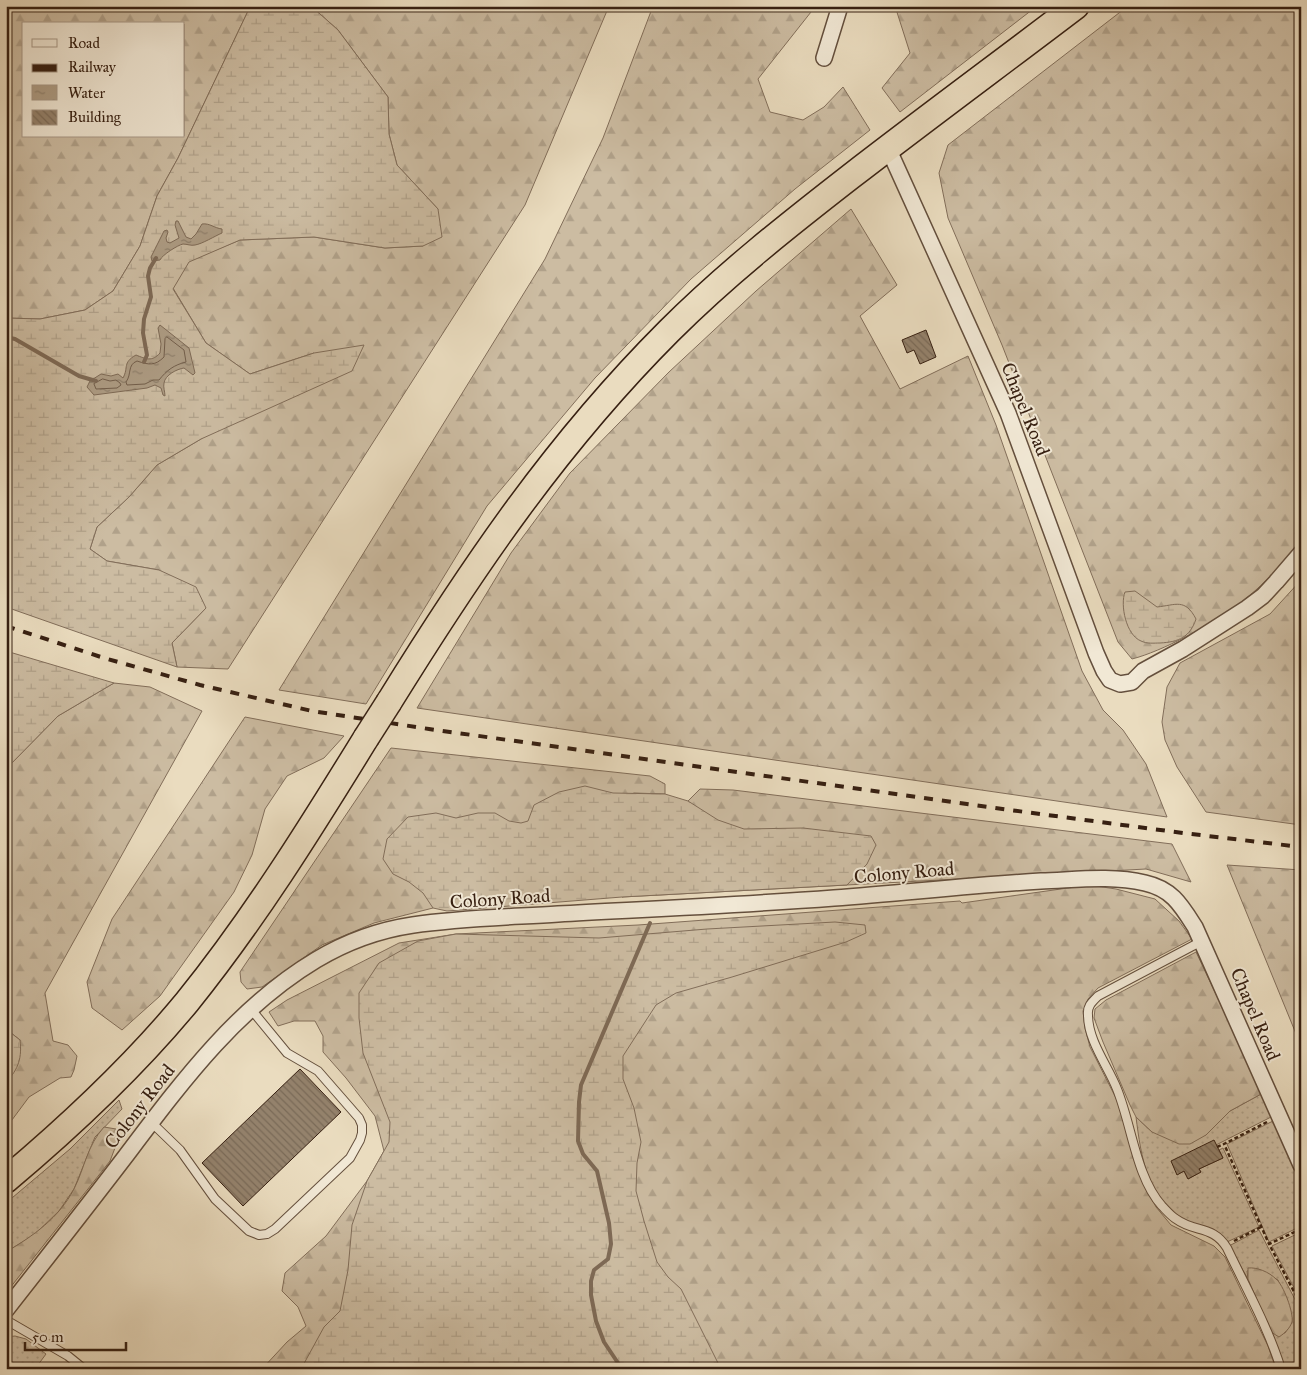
<svg xmlns="http://www.w3.org/2000/svg" width="1307" height="1375" viewBox="0 0 1307 1375" font-family="'IM FELL Great Primer',serif">
  <style>
    .grass { fill: url(#grass-dots); stroke: #826e5a }
    .forest { fill: url(#forest-firs); stroke: #826e5a; fill-rule: evenodd }
    .wetland { fill: url(#wetland-marsh); stroke: #826e5a }
    .water { fill: url(#water-ripples); stroke: #7e6a56 }
    .lines { fill: none; stroke-linecap: round; stroke-linejoin: round }
    .shore { stroke: #725e4b; stroke-width: 1 }
    .stream { stroke: #7e6a56; stroke-width: 4 }
    .building { fill: url(#building-back-hatch); stroke: #372012 }
    .service-casing { stroke: #644f3d; stroke-width: 10 }
    .minor-casing { stroke: #644f3d; stroke-width: 18 }
    .trunk-casing { stroke: #372012; stroke-width: 28 }
    .path { stroke: #372012; stroke-width: 2.5; stroke-dasharray: 4 2.5; stroke-linecap: butt }
    .service { stroke: #f1e8d5; stroke-width: 8 }
    .minor { stroke: #f1e8d5; stroke-width: 15 }
    .trunk { stroke: #eadcbf; stroke-width: 25 }
    .rail { stroke: #372012; stroke-width: 4; stroke-dasharray: 9 9; stroke-linecap: butt }
    .trunk-bridge-casing { stroke: #372012; stroke-width: 28; stroke-linecap: butt }
    .trunk-bridge { stroke: #eadcbf; stroke-width: 25 }
    .labels { text-anchor: middle; stroke-width: 4; stroke-linejoin: round; paint-order: stroke }
    .street-label { font-size: 19px; fill: #372012; stroke: #f1e8d5 }
  </style>
  <defs>
    <pattern id="grass-dots" width="8" height="8" patternUnits="userSpaceOnUse" patternTransform="scale(1.25)"><rect width="8" height="8" fill="#ccbca2"/><path d="M2 2h.1M6 6h.1" fill="none" stroke="#b0a18a" stroke-width="1.8" stroke-linecap="round"/></pattern>
    <pattern id="forest-firs" width="22" height="20" patternUnits="userSpaceOnUse" patternTransform="scale(1.25)"><rect width="22" height="20" fill="#ccbca2"/><path d="M5 1l3.5 6h-7zM16 11l3.5 6h-7z" fill="#b0a18a"/></pattern>
    <pattern id="wetland-marsh" width="20" height="14" patternUnits="userSpaceOnUse" patternTransform="scale(1.25)"><rect width="20" height="14" fill="#ccbca2"/><path d="M1 5h8M5 5V1M11 12h8M15 12V8" fill="none" stroke="#b0a18a"/></pattern>
    <pattern id="water-ripples" width="26" height="14" patternUnits="userSpaceOnUse" patternTransform="scale(1.25)"><rect width="26" height="14" fill="#ad9c84"/><path d="M2 4q2-2 4 0t4 0M15 11q2-2 4 0t4 0" fill="none" stroke="#8e7f6b"/></pattern>
    <pattern id="building-back-hatch" width="6" height="6" patternUnits="userSpaceOnUse" patternTransform="scale(1.25)"><rect width="6" height="6" fill="#94826c"/><path d="M-1 5l2 2M0 0l6 6M5-1l2 2" fill="none" stroke="#7a6a57"/></pattern>
  </defs>
  <rect width="100%" height="100%" fill="#eadcbf"/>
  <filter id="stains"><feTurbulence type="fractalNoise" baseFrequency=".004" numOctaves="4"/><feColorMatrix values="0 0 0 0 .2 0 0 0 0 .09 0 0 0 0 .02 0 0 0 .5 -.17"/></filter>
  <radialGradient id="worn" r=".72"><stop offset=".6" stop-color="#630" stop-opacity="0"/><stop offset="1" stop-color="#630" stop-opacity=".3"/></radialGradient>
  <path class="grass" d="M1263,1093L1275,1115L1216,1145L1178,1174L1184,1171L1188,1179L1201,1172L1199,1169L1223,1158L1219,1150L1223,1148L1259,1227L1227,1242C1218,1226 1202,1228 1187,1221C1147,1202 1141,1156 1136,1117L1152,1132L1206,1135L1230,1111Z
    M119,1100L122,1109L95,1137L74,1189L59,1211L34,1235L6,1252V1203L70,1149Z
    M1277,1119L1301,1172V1226L1269,1242L1227,1144Z
    M1259,1230L1301,1311V1369H1285L1271,1332L1285,1333L1292,1322V1318L1278,1280L1258,1269L1247,1271L1248,1279L1229,1246Z
    M1301,1232V1301L1272,1246Z
    M15,1336L26,1339L46,1354L35,1369H6V1337Z"/>
  <path class="forest" d="M6,6H254L248,11L178,158L157,196L140,246L113,291L85,310L40,319L6,318ZM24,24H184V136H24Z
    M311,6H609L525,205L228,669L177,667L172,643L206,608L159,570L107,561L90,549L97,527L129,497L157,465L201,439L314,353L250,374L206,343L173,288L189,261L240,240L314,237L385,248L423,246L438,209L397,165L389,134L388,97L338,30Z
    M653,6H789L811,12L758,79L770,112L803,120L824,107L843,87L870,130L795,189L691,279L595,378L487,506L366,704L279,690L545,259L603,138Z
    M895,6H1037L900,112L882,88L910,53Z
    M1128,6H1301V543C1280,566 1259,590 1235,607C1208,626 1163,651 1132,659L1118,642L1002,345L948,218L939,173L948,145Z
    M851,209L897,285L860,316L900,389L968,356L996,425L1082,671L1103,710L1123,730L1146,764L1167,817L417,708L511,553L570,473L669,372L756,291Z
    M1301,580V825L1206,812L1177,767L1165,740L1162,722L1167,687L1180,663L1270,614Z
    M114,683L150,687L202,711L45,993L53,1041L68,1045L77,1056L74,1070L71,1077L60,1078L29,1097L6,1128V1082L20,1040L6,1029V769L58,716Z
    M245,717L344,736L324,758L287,776L265,809L252,855L234,892L160,996L122,1030L92,1008L87,982L112,919Z
    M391,748L650,776L665,784V794L634,793L425,878L433,908L374,923L322,945L262,987L247,989L241,982L240,972Z
    M700,789L733,790L1172,844L1191,882L1146,869L622,897L663,885L690,834L688,801Z
    M1227,865L1301,870V1046Z
    M1089,885L1116,889L1155,899L1179,921L1192,939L1098,988L1088,999L1083,1011L1085,1028L1090,1047L1117,1100L1142,1180L1156,1207L1171,1225L1214,1246L1225,1257L1268,1346L1276,1369H262L287,1342L306,1326L298,1307L282,1291L285,1273L326,1236L367,1181L384,1151L375,1116L346,1078L323,1052V1036L315,1021H294L278,1026L269,1012L287,1000L399,943L456,934L638,925L960,901L962,903Z
    M1196,952L1263,1093L1230,1111L1206,1135L1190,1144H1179L1152,1132L1136,1117L1130,1105L1103,1042L1094,1018L1095,1009L1106,1000Z
    M104,1127L116,1129L118,1140L110,1161L6,1293V1252C33,1236 59,1218 74,1189C85,1167 87,1146 104,1127Z
    M1248,1268C1257,1267 1269,1272 1276,1279C1283,1284 1294,1313 1292,1322C1290,1328 1285,1333 1279,1337L1271,1332L1248,1279Z"/>
  <path class="wetland" d="M254,6H311L338,30L388,97L389,134L397,165L438,209L442,237L423,246L385,248L314,237L240,240L189,262L173,289L206,343L250,374L314,353L364,345L352,371L201,439L157,465L129,497L97,527L90,549L107,561L159,570L196,587L206,608L172,643L177,667L6,607V318L40,319L85,310L113,291L140,246L157,196L178,158L248,11Z
    M1135,591L1157,607C1176,605 1185,598 1196,619C1190,637 1179,642 1160,643C1154,643 1147,644 1141,641C1126,635 1120,605 1125,592Z
    M6,651L114,683L58,716L6,769Z
    M585,786L613,793L665,794L688,801L718,820L744,829L803,828L871,836L876,845L867,864L847,885L622,897L447,911L433,908L423,893L409,882L393,874L383,859L387,839L408,817L436,813L456,818L478,813H495L509,821L521,823L528,821L534,805L559,792Z
    M835,922L865,925L866,933L846,942L732,977L676,993L656,1005L623,1056V1079L634,1108L641,1142L637,1163L636,1191L644,1221L657,1262L668,1277L681,1289L721,1369H301L324,1327L340,1311L348,1270L352,1225L367,1181L389,1142L390,1122L363,1053L359,1018V993L379,963L418,941L456,934L599,938L707,929Z
    M6,1029L20,1040C22,1057 19,1069 6,1082Z"/>
  <path class="water" d="M176,221H178L186,237L191,239L196,234L202,224C210,223 214,228 222,229V233C215,236 202,244 195,245C191,246 187,244 183,244C178,245 162,255 160,260L152,261L151,257L164,231L167,230L168,232L166,238L167,242L170,243L179,238L175,225Z
    M160,325L189,348L195,373L193,375L184,368C177,369 165,375 164,383C163,387 165,392 165,396L163,395L161,388L155,385L147,388L94,395L87,387L90,381L101,374L111,376L118,374L123,378C129,367 122,363 136,355C146,359 152,362 160,353L161,344L158,328Z"/>
  <g class="lines">
    <path class="shore" d="M167,337L184,350L186,362C174,365 167,370 159,380H153L145,384L127,385L126,382C132,374 127,365 137,361C149,365 155,366 164,357L165,339Z
      M103,379L110,381L116,380L120,383L121,385L117,388L96,389L94,384Z"/>
    <path class="stream" d="M6,337L15,339L79,376L96,381
      M144,362L147,355L143,333L144,319L151,297L148,276L150,268L156,258
      M622,1369L604,1342L596,1321L591,1295V1281L594,1270L608,1259L611,1244L609,1223L597,1171L583,1154L578,1141L579,1102L581,1085L650,923"/>
  </g>
  <path class="building" d="M926,330L936,357L920,364L914,350L907,353L902,340Z
    M300,1069L341,1112L243,1206L202,1163Z
    M1214,1140L1223,1158L1199,1169L1201,1172L1188,1179L1184,1171L1177,1175L1171,1161Z"/>
  <g class="lines">
    <defs>
      <path id="service" d="M1202,941L1098,996C1092,1002 1087,1006 1088,1015C1088,1041 1108,1066 1117,1089C1132,1126 1136,1177 1162,1206C1166,1210 1171,1216 1176,1219C1195,1233 1213,1225 1227,1248C1246,1288 1268,1327 1281,1369
        M151,1122L180,1150L215,1199L249,1231L259,1235L267,1234L275,1229L350,1158L360,1140L362,1133V1125L359,1118L318,1071L287,1053L250,1008
        M6,1320L68,1356L84,1369"/>
      <path id="minor" d="M824,58L840,6
        M888,148L1008,413L1096,653L1104,671L1110,680L1120,684L1132,682L1143,671L1183,649L1247,608L1263,596L1276,582L1301,553
        M6,1310C46,1259 86,1208 125,1157C181,1083 236,1008 316,960C346,942 379,930 413,925C461,918 510,917 558,914C650,909 742,905 834,898C903,893 972,885 1041,881C1075,880 1111,875 1145,883C1172,889 1181,905 1195,927L1301,1165"/>
      <path id="trunk" d="M389,702C472,568 556,444 669,331C725,275 787,226 850,177C925,119 1001,63 1076,6
        M6,1180C69,1127 135,1065 187,1002C254,919 310,829 366,738"/>
    </defs>
    <use href="#service" class="service-casing"/>
    <use href="#minor" class="minor-casing"/>
    <use href="#trunk" class="trunk-casing"/>
    <path class="path" d="M1267,1122L1224,1144L1269,1244
      M1217,1147L1224,1144
      M1301,1229L1269,1244L1301,1305
      M1234,1241L1261,1227"/>
    <use href="#service" class="service"/>
    <use href="#minor" class="minor"/>
    <use href="#trunk" class="trunk"/>
    <path class="rail" d="M6,626L104,658L200,685L312,711L429,729L1010,810L1183,833L1301,847"/>
    <defs>
      <path id="trunk-bridge" d="M366,738L389,702"/>
    </defs>
    <use href="#trunk-bridge" class="trunk-bridge-casing"/>
    <use href="#trunk-bridge" class="trunk-bridge"/>
  </g>
  <g class="labels">
    <g class="street-label">
      <text transform="translate(1026 409) rotate(68)" y="7">Chapel Road</text>
      <text transform="translate(904 872) rotate(-5)" y="7">Colony Road</text>
      <text transform="translate(500 898) rotate(-4)" y="7">Colony Road</text>
      <text transform="translate(1256 1014) rotate(67)" y="7">Chapel Road</text>
      <text transform="translate(139 1106) rotate(-52)" y="7">Colony Road</text>
    </g>
  </g>
  <rect width="1307" height="1375" fill="none" stroke="#eadcbf" stroke-width="25"/>
  <rect x="8" y="8" width="1292" height="1360" fill="none" stroke="#372012" stroke-width="2.5"/>
  <rect x="12" y="12" width="1282" height="1350" fill="none" stroke="#372012"/>
  <rect x="22" y="22" width="162" height="115" fill="#f1e8d5" stroke="#a79887"/>
  <rect x="32" y="39" width="25" height="8" fill="#f1e8d5" stroke="#a79887"/>
  <text x="68" y="48" font-size="15" fill="#372012">Road</text>
  <rect x="32" y="64" width="25" height="8" fill="#372012" stroke="#a79887"/>
  <text x="68" y="72" font-size="15" fill="#372012">Railway</text>
  <rect x="32" y="85" width="25" height="15" fill="url(#water-ripples)" stroke="#a79887"/>
  <text x="68" y="98" font-size="15" fill="#372012">Water</text>
  <rect x="32" y="110" width="25" height="15" fill="url(#building-back-hatch)" stroke="#a79887"/>
  <text x="68" y="122" font-size="15" fill="#372012">Building</text>
  <path d="M25 1342v8h101v-8" fill="none" stroke="#372012" stroke-width="2.5"/>
  <text x="32" y="1342" font-size="15" fill="#372012" stroke="#f1e8d5" stroke-width="4" paint-order="stroke">50 m</text>
  <rect width="100%" height="100%" filter="url(#stains)"/>
  <rect width="100%" height="100%" fill="url(#worn)"/>
</svg>
